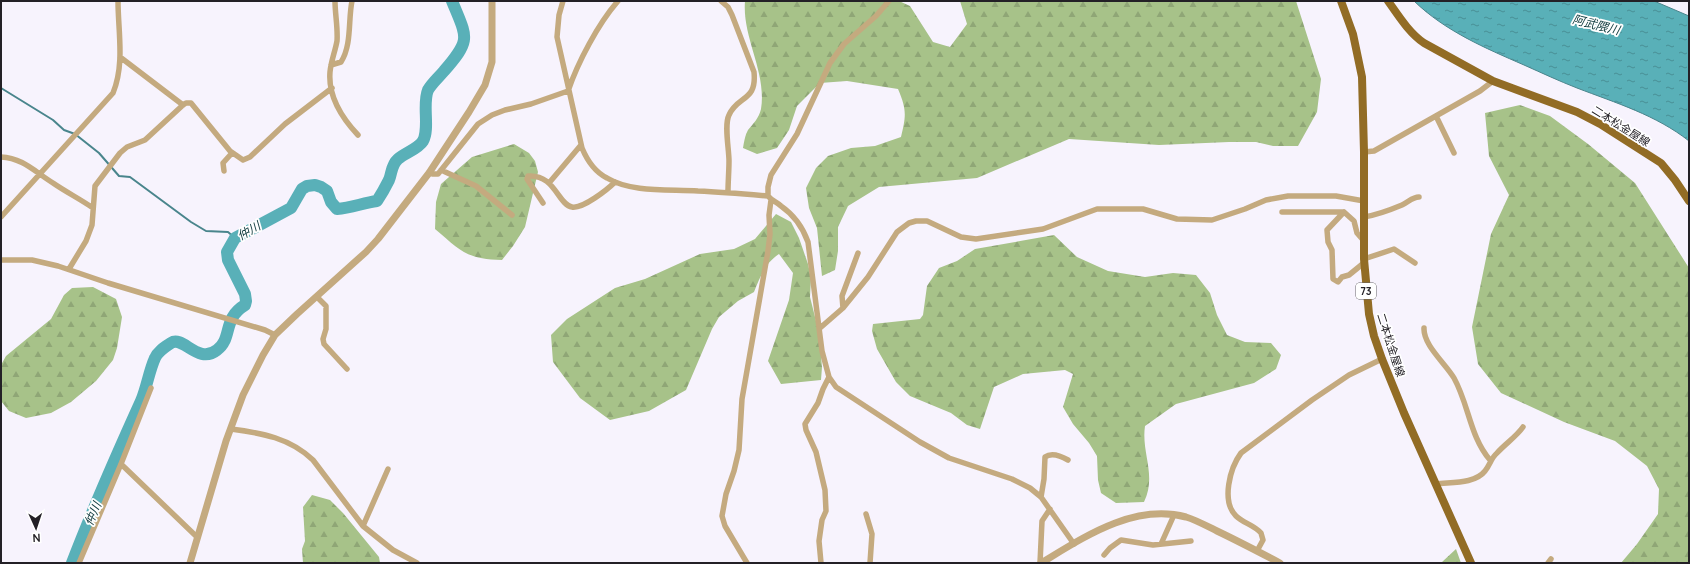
<svg xmlns="http://www.w3.org/2000/svg" width="1690" height="564" viewBox="0 0 1690 564" font-family="Manrope,'Noto Sans JP',sans-serif">
  <style>
    .forest { fill: url(#forest-firs) }
    .water { fill: url(#water-ripples); stroke: #49858c }
    .lines { fill: none; stroke-linecap: round; stroke-linejoin: round }
    .stream { stroke: #49858c; stroke-width: 2 }
    .river { stroke: #59b0b8; stroke-width: 12 }
    .minor { stroke: #c4aa7f; stroke-width: 5.5 }
    .tertiary { stroke: #c4aa7f; stroke-width: 7 }
    .primary { stroke: #926c25; stroke-width: 8 }
    .labels { text-anchor: middle; stroke-width: 3.5; stroke-linejoin: round; paint-order: stroke }
    .shield { fill: #fff; stroke: #656367; stroke-width: 1 }
    .shield-label { font-size: 10px; font-weight: bold; fill: #232026 }
    .street-label { font-size: 11px; fill: #232026; stroke: #fff }
    .water-label { font-size: 12px; font-style: italic; fill: #174043; stroke: #fff }
  </style>
  <defs>
    <pattern id="forest-firs" width="22" height="20" patternUnits="userSpaceOnUse"><rect width="22" height="20" fill="#a7c289"/><path d="M5 1l3.5 6h-7zM16 11l3.5 6h-7z" fill="#8fa676"/></pattern>
    <pattern id="water-ripples" width="26" height="14" patternUnits="userSpaceOnUse"><rect width="26" height="14" fill="#59b0b8"/><path d="M2 4q2-2 4 0t4 0M15 11q2-2 4 0t4 0" fill="none" stroke="#498f95"/></pattern>
  </defs>
  <rect width="100%" height="100%" fill="#f7f3fd"/>
  <path class="forest" d="M745,1H899L910,6L933,42L950,47L967,24L960,1H1296L1321,79L1317,112L1298,146H1273L1256,142H1229L1159,145L1069,139L977,178L879,187L848,206L838,227V251L835,270L822,276L817,228L809,208L806,188L816,168L828,156L851,148L875,146L901,137C906,116 907,110 898,89L847,81L820,83L797,106L789,130L777,148L757,154L743,148C744,142 745,135 748,130C753,124 759,118 761,109C767,72 742,38 745,1Z
    M1520,105L1550,116L1588,144L1635,183L1689,268V563H1621L1637,544L1658,514L1659,489L1647,466L1615,441L1564,422L1501,393L1478,364L1472,327L1491,234L1509,195L1489,156L1485,113Z
    M514,144L529,153L535,161L538,172L525,227L513,246L502,260C466,259 461,251 435,229L436,202L441,184L472,157Z
    M776,214L791,222L799,238L808,264L811,278L810,297L819,333L822,367L821,380L781,384L768,361L789,300L793,273L779,254C765,263 760,277 754,292L738,301L719,317L712,329L686,390L649,411L610,420L580,398L553,362L551,335L567,319L615,288L645,279L700,254L734,249L755,239Z
    M1054,235L1077,257L1108,271L1145,277L1173,273L1196,275L1210,293L1217,315L1227,335L1245,342L1271,343L1281,355L1276,369L1254,383L1176,404L1145,426C1141,453 1157,475 1144,502L1116,503L1101,493L1098,480L1097,456L1089,443L1073,424L1063,407L1073,374L1065,370L1023,374L994,387L980,429L967,425L951,413L910,396L896,382L877,349L872,331L873,324L920,319L923,315L927,286L939,268L957,261L975,249Z
    M93,287L116,299L122,317L117,348L113,360L96,381L71,402L51,413L26,418L9,411L1,401V365L6,356L51,319L64,295L72,288Z
    M312,495L330,500L343,513L379,557L380,563H303L302,549L305,541L303,507Z
    M1456,549L1461,563H1441L1442,562Z"/>
  <path class="water" d="M1414,1H1654L1689,16V141C1656,115 1616,103 1577,88C1559,81 1542,73 1524,65C1485,48 1445,31 1414,1Z"/>
  <g class="lines">
    <path class="stream" d="M1,88L53,120L64,130L75,134L99,153L119,176L130,177L191,222L206,231L228,232L235,238"/>
    <path class="river" d="M72,563C93,508 117,454 141,401C147,387 149,371 155,358C158,351 165,347 171,343C183,335 198,365 217,350C233,338 222,319 245,305L246,301L245,294L228,260L227,252L235,238L291,208L302,189L307,186L315,185L321,187L327,191L331,202L337,209C351,208 363,203 377,201C381,195 385,188 389,180C392,173 391,165 398,159C405,153 418,149 423,141C430,128 422,104 428,90C432,83 439,77 444,71C472,39 467,38 452,1"/>
    <path class="minor" d="M335,1C335,14 338,28 337,41C335,52 331,61 330,72C328,96 342,118 358,135
      M563,1L559,15L557,37L582,148C587,160 595,172 607,178C632,193 670,189 698,191C721,192 745,194 768,196C772,201 777,202 781,206C794,215 803,228 808,242L822,351L829,377L836,387L920,442L949,458L1012,479L1030,488L1041,497L1074,544
      M721,1L728,7L732,15L754,72C757,102 738,95 729,115C724,125 729,149 729,161C729,171 728,182 728,192
      M120,57L183,105
      M331,65L341,62C352,45 348,20 352,1
      M1436,116L1454,153
      M1364,152L1374,151L1480,91L1493,81
      M1,157C23,158 35,172 53,183C66,192 80,199 93,208
      M441,170L476,186L512,215
      M224,171L223,163L232,153
      M429,173L433,174H438L478,124L492,115L505,110L531,104L568,91C578,62 598,24 618,1
      M549,183L581,145
      M768,196V187L771,175L797,134L830,63L844,44L876,16L889,1
      M543,203L527,179L528,176C555,174 558,205 572,207C583,209 608,189 615,182
      M1282,212H1344L1354,221L1357,233L1364,241
      M1344,212L1327,230L1328,242L1332,250L1333,279L1338,282L1342,277L1349,275L1365,262
      M1,217L113,93C125,64 118,31 118,1
      M1364,217C1377,215 1390,210 1402,205C1409,202 1412,197 1419,197
      M1364,259L1394,249L1415,263
      M1,260H32L58,266L108,283L265,330L275,335
      M69,269L86,241L92,225L95,186L120,153L127,147L145,140L183,105L186,103H191L230,151L243,160L250,157L285,124L332,88
      M317,297L326,306V329L323,339L324,344L347,369
      M843,308L842,296L858,253
      M820,328L843,308L868,277L897,232L909,223L916,221H927L961,237L976,239L1043,229L1097,209H1143L1177,219L1212,220L1245,209L1266,200L1288,196H1336L1364,201
      M1424,328C1423,345 1446,364 1454,378C1469,405 1470,437 1490,460
      M231,429C262,433 290,438 313,460L363,526L393,550L417,563
      M121,464L197,537
      M1436,484C1451,482 1475,484 1485,471C1490,465 1491,458 1497,453C1506,443 1516,437 1523,427
      M1041,497L1044,479L1045,457C1052,452 1061,456 1068,460
      M866,514L872,534L870,563
      M363,526L388,469
      M1161,544L1174,515
      M1257,551L1263,540L1261,533C1254,525 1243,523 1236,516C1221,501 1230,468 1241,453L1312,400L1349,375L1382,359
      M1104,555L1110,548L1121,540L1153,545L1191,541
      M79,563L121,464L151,388
      M747,563L725,526L722,516L726,494L734,471L739,450L742,399L768,251L770,234L769,215L771,200
      M821,563L819,541L822,520L826,511L825,490L816,452L806,430L805,424L818,403L823,389L829,377
      M1040,563L1042,521L1050,509
      M1548,563L1551,559"/>
    <path class="tertiary" d="M190,563L226,441L243,395L263,355L275,335L297,314L366,252L378,239L429,173L469,112L485,85L492,62V1
      M1041,563C1084,537 1134,503 1186,517C1196,520 1207,526 1217,531C1238,541 1259,552 1280,563"/>
    <path class="primary" d="M1341,1L1353,34L1362,77L1364,152V259L1369,314L1374,336L1382,359L1404,413L1471,563
      M1388,1C1398,15 1409,33 1424,43L1493,81L1577,112L1600,124L1661,163L1675,180L1689,201"/>
  </g>
  <g class="labels">
    <rect class="shield" x="1356" y="283" width="20" height="16" rx="3"/>
    <g class="shield-label">
      <text x="1366" y="295">73</text>
    </g>
    <g class="street-label">
      <text transform="translate(1621 126) rotate(32)" y="4">二本松金屋線</text>
      <text transform="translate(1391 345) rotate(72)" y="4">二本松金屋線</text>
    </g>
    <g class="water-label">
      <text transform="translate(1596 25) rotate(14)" y="4">阿武隈川</text>
      <text transform="translate(249 231) rotate(-30)" y="4">仲川</text>
      <text transform="translate(93 514) rotate(-67)" y="4">仲川</text>
    </g>
  </g>
  <rect width="1690" height="564" fill="none" stroke="#232026" stroke-width="4"/>
  <g transform="translate(36 528) rotate(177)" stroke="#ffffff" stroke-width="3" paint-order="stroke">
  <path d="M0-3L7 15L0 10L-7 15Z" fill="#232026"/>
  <text y="-6" font-size="11" font-weight="bold" text-anchor="middle" fill="#232026">N</text>
  </g>
</svg>
